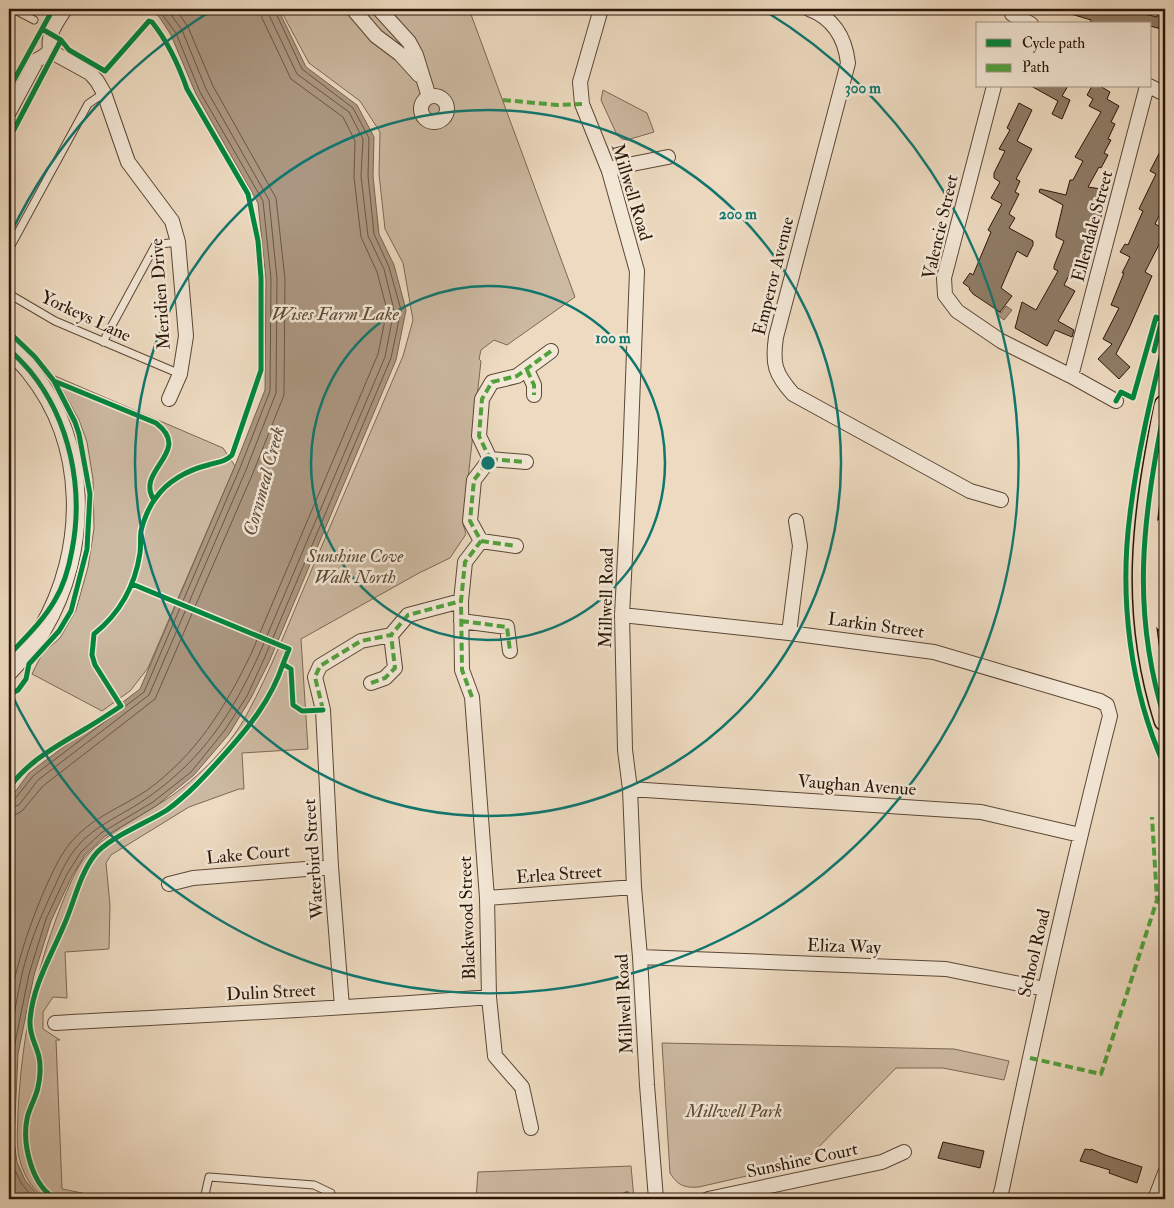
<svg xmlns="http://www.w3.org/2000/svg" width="1174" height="1208" viewBox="0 0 1174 1208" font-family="'IM FELL Double Pica',serif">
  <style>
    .green { fill: #ccb9a1; stroke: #7b6854 }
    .water { fill: #ab9781; stroke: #776350 }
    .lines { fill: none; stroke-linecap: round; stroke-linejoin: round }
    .shore { stroke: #6a5644; stroke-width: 1 }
    .stream { stroke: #776350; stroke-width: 4 }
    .building { fill: #8f7c67; stroke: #2a1607 }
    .service-casing { stroke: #5b4735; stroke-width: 9 }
    .minor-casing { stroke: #5b4735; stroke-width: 16 }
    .tertiary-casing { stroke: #5b4735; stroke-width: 20 }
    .primary-casing { stroke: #2a1607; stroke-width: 24 }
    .service { stroke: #f3e7d6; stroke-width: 7 }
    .minor { stroke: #f3e7d6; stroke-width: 14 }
    .tertiary { stroke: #f3e7d6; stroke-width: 18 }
    .primary { stroke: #eddac0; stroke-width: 21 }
    .quiet { stroke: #51a13d; stroke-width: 4; stroke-dasharray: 8 4; stroke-linecap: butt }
    .cycleway-casing { stroke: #f3e7d6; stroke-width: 8 }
    .cycleway { stroke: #00873e; stroke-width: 5 }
    .ring { fill: none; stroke: #0f766e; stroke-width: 2.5 }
    .labels { text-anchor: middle; stroke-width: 5; stroke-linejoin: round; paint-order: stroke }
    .street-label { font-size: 18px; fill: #2a1607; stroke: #f3e7d6 }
    .park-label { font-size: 18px; font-style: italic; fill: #5b4735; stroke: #f3e7d6 }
    .water-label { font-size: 19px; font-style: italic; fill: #5e4a38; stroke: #f3e7d6 }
    .centre { fill: #0f766e; stroke: #f3e7d6; stroke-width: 2.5 }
    .ring-label { font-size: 15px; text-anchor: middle; font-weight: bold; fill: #0f766e; stroke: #f3e7d6; stroke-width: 5; stroke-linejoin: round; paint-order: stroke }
  </style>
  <rect width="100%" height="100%" fill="#eddac0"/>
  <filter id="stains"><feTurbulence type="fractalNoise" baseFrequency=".004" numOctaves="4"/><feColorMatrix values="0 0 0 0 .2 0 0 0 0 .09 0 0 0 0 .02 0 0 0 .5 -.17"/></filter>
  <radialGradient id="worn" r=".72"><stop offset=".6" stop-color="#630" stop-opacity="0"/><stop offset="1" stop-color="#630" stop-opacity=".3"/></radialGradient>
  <path class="green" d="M280,9H469L575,297L507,345L494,340L481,350L479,359L481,361L463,524L466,534L450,558L419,573L301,639L308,749L242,753L244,789H239L189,807L111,855L106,863L110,905L109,949L65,952L67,998L53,997L43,1012V1029L60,1040H56L62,1189L112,1199H46C34,1192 25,1177 21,1164C15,1148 18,1128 18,1111C22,1038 34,975 61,906C68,889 75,868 88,854C107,833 135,820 159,804C192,784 229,748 247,714C271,670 289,622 309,576C340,503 372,429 403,356L413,320L403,263L385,229L379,174L380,132L360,101L309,63Z
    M603,90L647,113L654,132L627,140L622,139L617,135L601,100Z
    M55,376L223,448L235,466L148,668L130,691L102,711L32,674L42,654L60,638L76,610L88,567L94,529L93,479L87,442L79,420Z
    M662,1043L954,1049L1009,1061L1004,1080L943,1068H896L803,1163L699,1187C685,1188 678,1186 670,1173Z
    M631,1166L634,1199H476L478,1172Z"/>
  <path class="water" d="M151,9H278L306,67L357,105L374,137L373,176L379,234L394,265L406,310L396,360L269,662L251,698L229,734L194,775L156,806L104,837L85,855L72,876L51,921L34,975L18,1054L14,1141L17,1162L25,1180L41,1199H9V800L29,773L140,689L235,466L265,390L266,280L258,203L196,94L171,35L160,18Z
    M1006,306L1012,310L1004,320L996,314L998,311L1001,313Z"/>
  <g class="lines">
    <path class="shore" d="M9,802L14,800L33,776L144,692L240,468L270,391L271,279L263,201L200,92L176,33L158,9
      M9,808L19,805L38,780L149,695L246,470L276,393L277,279L269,200L206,89L182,30L167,9
      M9,816L15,815L22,811L43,786L155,699L253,473L284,395L285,279L276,198L213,86L188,27L176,9
      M9,1005C17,962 30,922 48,882C54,869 61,854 71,842C91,818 120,808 146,791C196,755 225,708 251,654L378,354L387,310L377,272L361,237L354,177L355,141L343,117L291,79L262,18L260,9
      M9,1045C13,1021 17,997 22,974C29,944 41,915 54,888C60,875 66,860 76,848C95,824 126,814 150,796C203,758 231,715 258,657L385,357L394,310L384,269L368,236L361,176L363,139L349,112L297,74L269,15L268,9
      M34,1199L21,1183L12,1164L9,1141L13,1053L29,974L46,919L67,874L81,852L101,833L153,802L191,772L225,730L247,696L264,659L391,358L401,310L389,267L374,234L368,176L369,138L353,108L302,69L274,9"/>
    <path class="stream" d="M614,1199L627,1193"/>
  </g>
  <path class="building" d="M1062,9H1136V12L1157,17L1159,9H1165V30L1150,26V24H1090L1091,20L1061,11Z
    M1031,86H1068L1062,96L1070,100L1062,119L1052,114L1058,101Z
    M1092,86H1100L1110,92L1107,99L1119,106L1111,122L1115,124L1108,139L1111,140L1104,153L1108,155L1101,168L1099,167L1088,187L1101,189L1096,207L1103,208L1100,221L1091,218L1081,258L1078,265L1075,264L1064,285L1075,291L1058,321L1074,330L1072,337L1055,330L1047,346L1015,328L1022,302L1036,310L1058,271L1054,269V266L1064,241L1056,237V234L1063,205L1039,192L1040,189L1066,195L1070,180H1073L1083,161L1075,157L1101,112L1089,106L1093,99L1087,95Z
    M1019,103L1032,110L1017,141L1032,149L1016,179L1020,181L1015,192L1019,194L1009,214L1015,218L1009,228L1033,241V245L1027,257L1017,251L1001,288L1012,296L1000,312L973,294L969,289L970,288L963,283L970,273L973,275L991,232L988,230L1002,204L991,198L1000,182L994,178V173L1005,151L999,149L1010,130L1007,128Z
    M1165,142V204L1155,224L1165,229V233L1145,272L1152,276L1130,326L1116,354L1130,367L1119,379L1098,359L1112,344L1103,339L1119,308L1111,305L1124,273H1122L1130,257L1120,252L1125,244L1128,245L1143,211L1139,209L1156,174L1150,171Z
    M943,1142L984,1151L980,1168L938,1158Z
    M1085,1149L1091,1150V1149L1105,1155L1142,1167L1137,1183L1109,1173L1110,1170L1080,1161Z"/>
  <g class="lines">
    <defs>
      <path id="service" d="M13,9L34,20
        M9,249L88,104L104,93
        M9,294L55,321L180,374
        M103,342L155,246L161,244L178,242
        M204,1199L209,1177L314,1185L331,1193"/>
      <path id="minor" d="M353,9L376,36L400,54L419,75
        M379,9L409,42L416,55L429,97
        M601,9L580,82L582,104L609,171L637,271L630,459L622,615L625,750L630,789L634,887L640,957L647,1085L656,1199
        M809,9C833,18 845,37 848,63L776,337C772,364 775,374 793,394L970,491L1001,500
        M1012,14L1031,24
        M50,51L90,73L97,81L104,93L128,162L172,221L178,242L186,336L180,374L169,399
        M994,86L944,278L945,295L957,311L1001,341L1071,376L1116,401
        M1149,86L1165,94
        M421 109a13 13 0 1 1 26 0a13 13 0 1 1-26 0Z
        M9,112L37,60C57,50 46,48 51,34C54,25 60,17 65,9
        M609,171L617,167L668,157
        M527,370L534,385V395
        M1071,376L1147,86
        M490,459L526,462
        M481,541L516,546
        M622,615L789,633L934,652L1100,701L1107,705L1110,716C1070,873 1035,1031 1002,1189L999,1199
        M461,621L507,627L510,651
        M789,633L800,546L796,521
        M371,683L385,678L395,668L391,635
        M630,789L981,812L1080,835
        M169,884L193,878L331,867
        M487,898L634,887
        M640,957L946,969L1045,989
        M342,1007L331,867L323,710L315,677L320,666L361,641L391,635L408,615L461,601
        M55,1023C200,1015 345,1009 489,997
        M531,1128L522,1087L495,1056L489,997L487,898L472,697L462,670L461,601L465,562L481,541L470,521L474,480L490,459L479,436L482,399L492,382L517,376L551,351
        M708,1199L882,1162L904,1152
        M1155,1199L1165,1173"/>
      <path id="tertiary" d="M9,349C16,356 24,363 30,371C89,444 89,550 42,630C33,645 21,658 9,671"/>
      <path id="primary" d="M1165,406C1143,518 1130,609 1165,720
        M1165,528L1163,559L1165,621"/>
    </defs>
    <use href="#service" class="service-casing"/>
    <use href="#minor" class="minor-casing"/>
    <use href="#tertiary" class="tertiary-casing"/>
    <use href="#primary" class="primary-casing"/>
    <use href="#service" class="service"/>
    <use href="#minor" class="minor"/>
    <use href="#tertiary" class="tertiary"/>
    <use href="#primary" class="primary"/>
    <path class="quiet" d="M503,100L557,105L582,104
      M527,370L534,385V395
      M490,459L526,462
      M481,541L516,546
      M461,621L507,627L510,651
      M371,683L385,678L395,668L391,635
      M472,697L462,670L461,601L465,562L481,541L470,521L474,480L490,459L479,436L482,399L492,382L517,376L551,351
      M323,710L315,677L320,666L361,641L391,635L408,615L461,601
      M1030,1058L1101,1074L1157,900L1152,817"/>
    <defs>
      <path id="cycleway" d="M9,89L53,9
        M9,139L61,40
        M9,332L35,357L54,381L75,422L79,434L90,494L87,549L71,611L59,631L29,664L26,679L18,690L9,695
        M1165,340C1151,397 1137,456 1130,514C1119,598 1130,690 1165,767
        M9,349C16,356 23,363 30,371C70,420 84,489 72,550C69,567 64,585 55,600C43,621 25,638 9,655
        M54,381L156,423C194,452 134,470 154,500
        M1116,401L1121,392L1133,398L1156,317L1162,319L1154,351
        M1165,406C1143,518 1130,609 1165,720
        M1165,528L1163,559L1165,621
        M132,584L289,649L283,664
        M9,788C28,761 57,746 85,729C97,722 109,714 121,706L95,665L92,655L94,634C119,614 135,586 140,553C141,546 140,538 141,531C143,521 149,507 155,499C167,481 188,470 208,465C218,462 225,462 232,455L261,370V278L258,241L248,194L187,89C179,66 168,42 152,22L149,21L105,71L69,50L61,40L42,29
        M57,1199C32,1188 22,1144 27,1119C29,1108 36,1098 38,1087C40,1079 41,1066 39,1057C36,1044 29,1035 30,1021C32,987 51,956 64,925C74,903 79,876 94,856C107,838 147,823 167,810C189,794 206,775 224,755C249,727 271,700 283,664L291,669L293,705L302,711L323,710"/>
    </defs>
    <use href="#cycleway" class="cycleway-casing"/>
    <use href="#cycleway" class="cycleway"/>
  </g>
  <g class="ring">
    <circle cx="488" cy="463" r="177"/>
    <circle cx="488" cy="463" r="353"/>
    <path d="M10 235A530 530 0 0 1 211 11M765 11A530 530 0 1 1 10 691"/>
  </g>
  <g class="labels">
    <g class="street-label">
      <text transform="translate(632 192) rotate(73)" y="6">Millwell Road</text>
      <text transform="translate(1092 226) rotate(-75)" y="6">Ellendale Street</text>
      <text transform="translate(940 227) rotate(-77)" y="6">Valencie Street</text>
      <text transform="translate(773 276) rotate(-76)" y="6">Emperor Avenue</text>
      <text transform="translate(160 294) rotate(-94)" y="6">Meridien Drive</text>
      <text transform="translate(86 316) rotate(25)" y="6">Yorkeys Lane</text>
      <text transform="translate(606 598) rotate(-89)" y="6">Millwell Road</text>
      <text transform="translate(876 625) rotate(8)" y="6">Larkin Street</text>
      <text transform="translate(857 785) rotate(4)" y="6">Vaughan Avenue</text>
      <text transform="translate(248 854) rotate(-5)" y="6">Lake Court</text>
      <text transform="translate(313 859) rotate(-94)" y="6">Waterbird Street</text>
      <text transform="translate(559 874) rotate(-4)" y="6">Erlea Street</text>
      <text transform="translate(467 918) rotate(-92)" y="6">Blackwood Street</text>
      <text transform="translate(844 946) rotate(2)" y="6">Eliza Way</text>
      <text transform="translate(1034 953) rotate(-77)" y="6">School Road</text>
      <text transform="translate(271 992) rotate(-3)" y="6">Dulin Street</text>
      <text transform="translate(624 1004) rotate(-93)" y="6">Millwell Road</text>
      <text transform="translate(802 1160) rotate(-12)" y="6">Sunshine Court</text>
    </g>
    <g class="park-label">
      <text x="355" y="562">Sunshine Cove<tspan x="355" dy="21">Walk North</tspan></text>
      <text x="734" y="1117">Millwell Park</text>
    </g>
    <g class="water-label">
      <text x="335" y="320">Wises Farm Lake</text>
      <text transform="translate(263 481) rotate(-75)" y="7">Cornmeal Creek</text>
    </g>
  </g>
  <circle cx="488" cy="463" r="8" class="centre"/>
  <g class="ring-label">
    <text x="863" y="93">300 m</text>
    <text x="738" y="219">200 m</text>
    <text x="613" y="343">100 m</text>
  </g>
  <rect width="1174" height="1208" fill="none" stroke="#eddac0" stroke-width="30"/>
  <rect x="10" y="10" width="1154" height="1188" fill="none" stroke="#2a1607" stroke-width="2.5"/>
  <rect x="15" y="15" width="1144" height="1178" fill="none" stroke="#2a1607"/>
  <rect x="976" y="22" width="175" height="65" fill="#f3e7d6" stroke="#a39383"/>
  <rect x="986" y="39" width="25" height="8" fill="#00873e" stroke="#a39383"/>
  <text x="1022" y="48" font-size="15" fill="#2a1607">Cycle path</text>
  <rect x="986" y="64" width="25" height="8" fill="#51a13d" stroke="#a39383"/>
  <text x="1022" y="72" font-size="15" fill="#2a1607">Path</text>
  <rect width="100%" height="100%" filter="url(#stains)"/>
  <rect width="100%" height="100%" fill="url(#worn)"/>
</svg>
